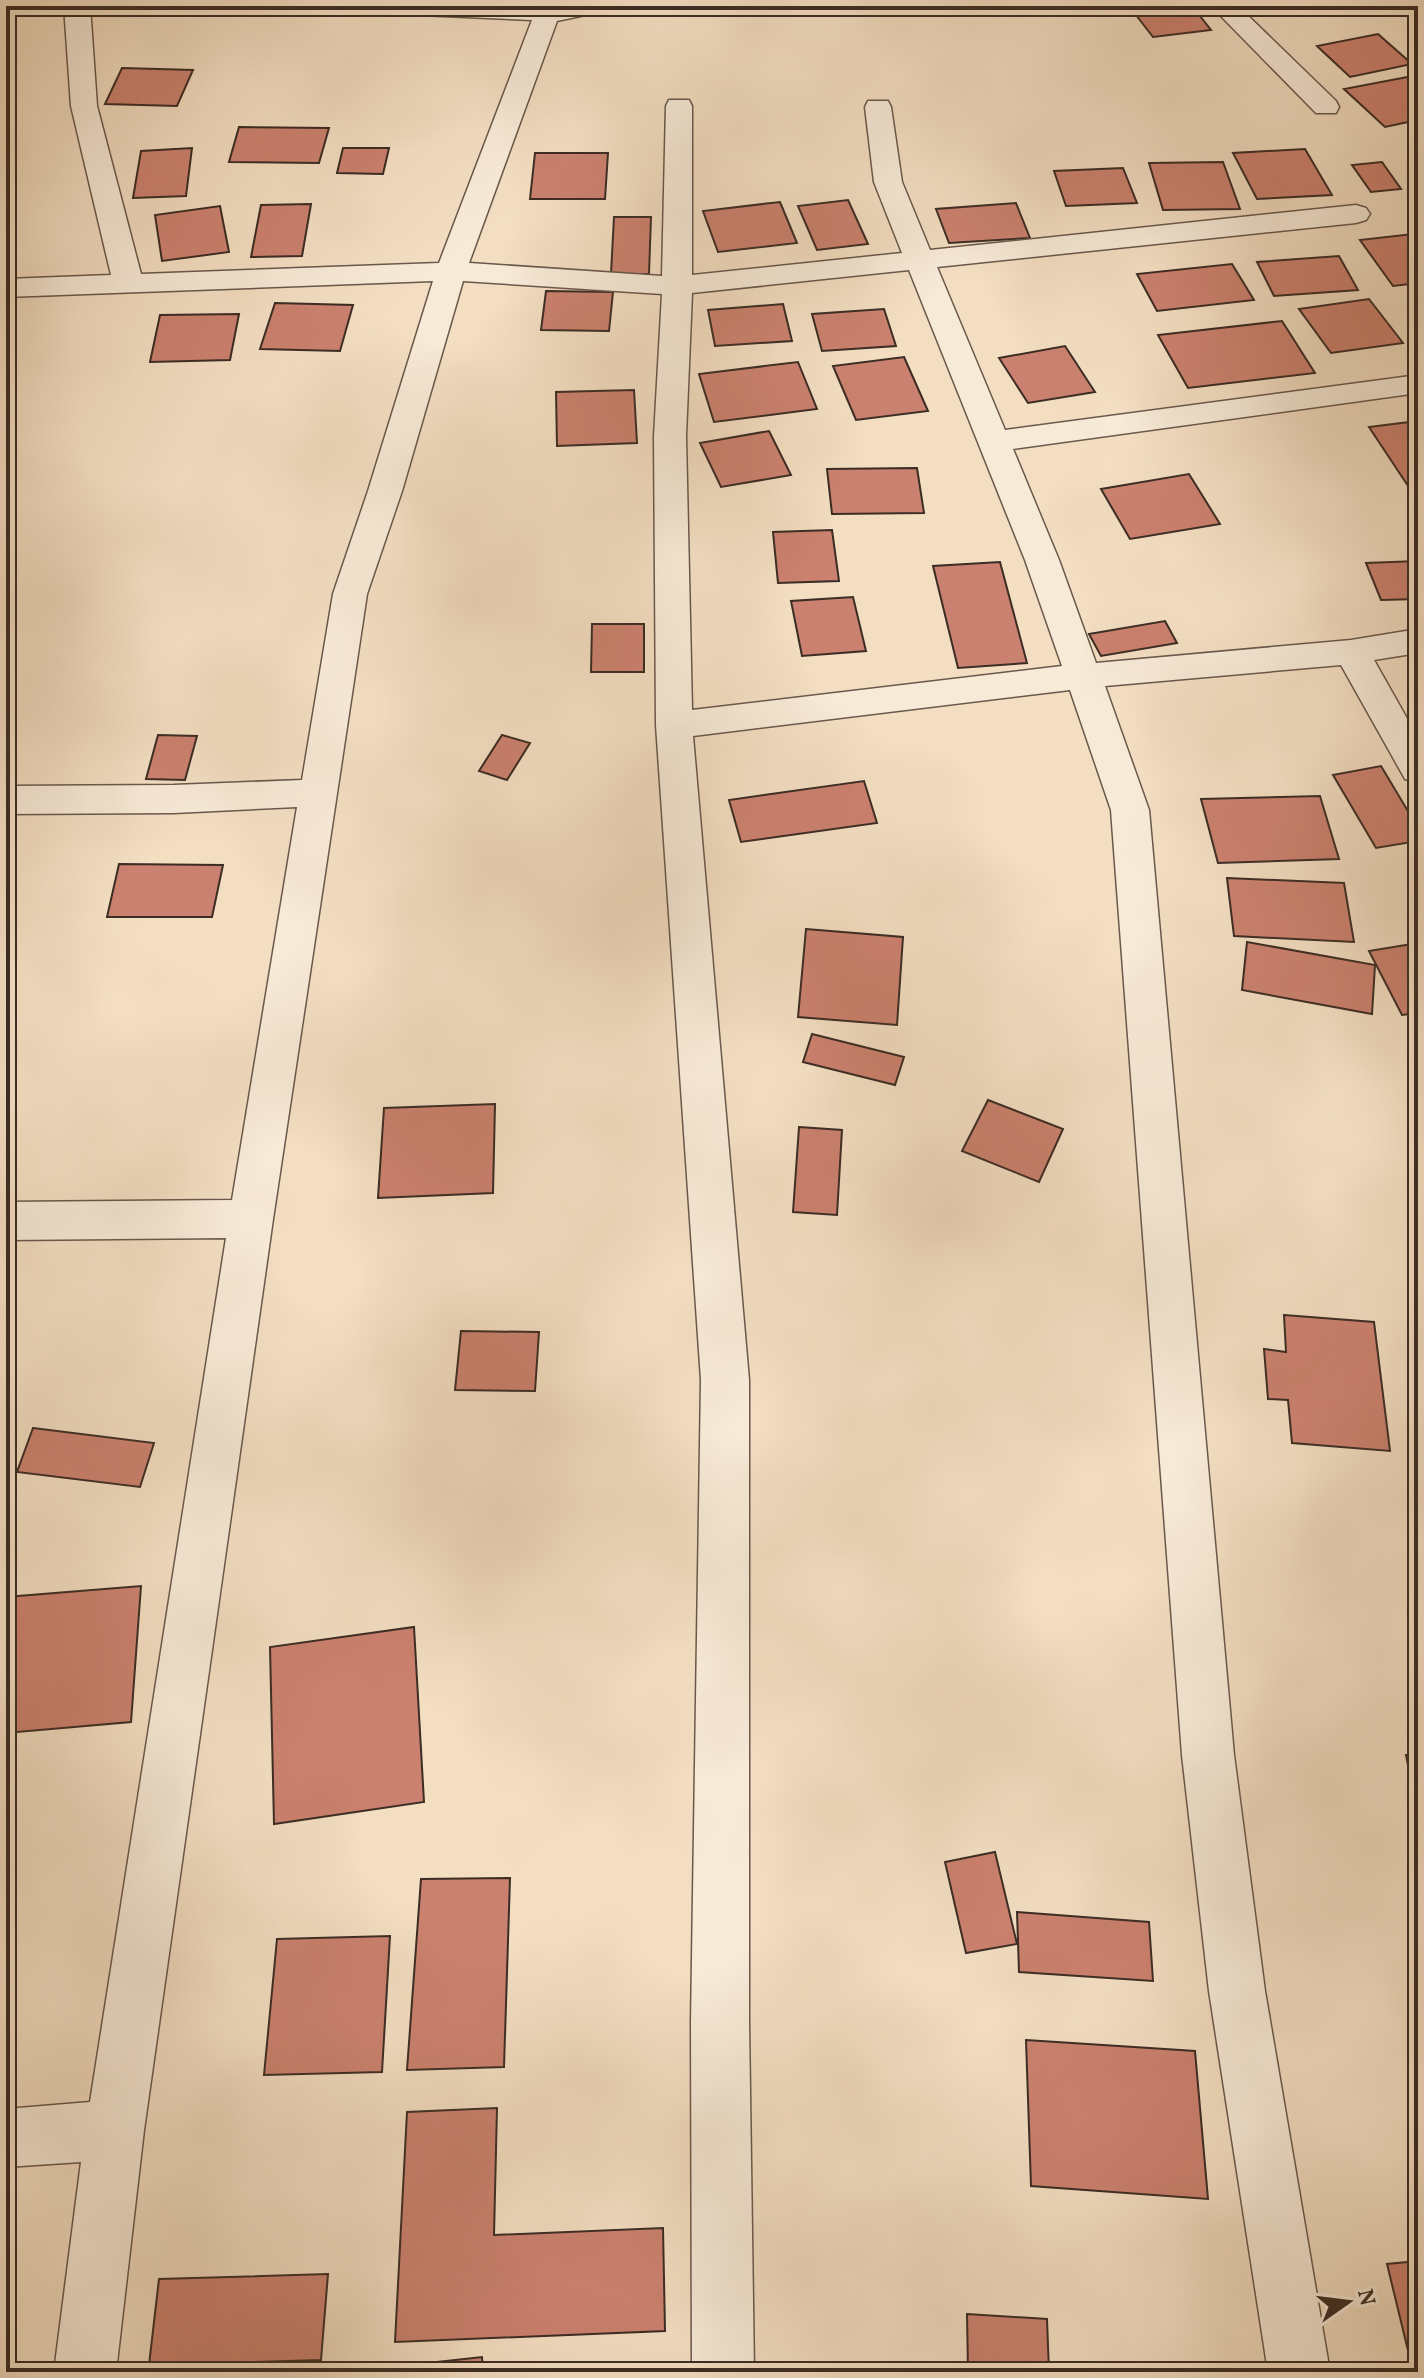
<svg xmlns="http://www.w3.org/2000/svg" width="1424" height="2378" viewBox="0 0 1424 2378" font-family="Vollkorn,serif">
  <style>
    .building { fill: #cb816f; stroke: #3b2c24; stroke-width: 2 }
    .lines { fill: none; stroke-linecap: round; stroke-linejoin: round }
    .minor-casing { stroke: #69584c; stroke-width: 3 }
    .minor { fill: #f7ead7; fill-rule: evenodd }
  </style>
  <rect width="100%" height="100%" fill="#f3dec2"/>
  <filter id="stains"><feTurbulence type="fractalNoise" baseFrequency=".0025" numOctaves="4"/><feColorMatrix values="0 0 0 0 .2 0 0 0 0 .09 0 0 0 0 .02 0 0 0 .5 -.17"/></filter>
  <radialGradient id="worn" r=".72"><stop offset=".6" stop-color="#630" stop-opacity="0"/><stop offset="1" stop-color="#630" stop-opacity=".3"/></radialGradient>
  <path class="building" d="M1129,6H1192L1211,30L1153,37Z
    M1378,34L1412,64L1350,77L1317,46Z
    M122,68L193,70L177,106L105,104Z
    M1418,75V120L1385,127L1344,89Z
    M239,127L329,128L319,163L229,162Z
    M192,148L186,196L133,198L141,151Z
    M343,148H389L383,174L337,173Z
    M1305,149L1332,195L1257,199L1233,153Z
    M535,153H608L605,199H530Z
    M1223,162L1240,209L1163,210L1149,163Z
    M1382,162L1401,189L1371,192L1352,165Z
    M1123,168L1137,203L1066,206L1054,171Z
    M848,200L868,244L817,250L798,206Z
    M780,202L797,243L718,252L703,211Z
    M1016,203L1030,238L949,243L936,209Z
    M311,204L302,256L251,257L261,205Z
    M220,206L229,252L162,261L155,215Z
    M614,217H651L649,274H611Z
    M1413,234L1418,240V283L1393,286L1360,240Z
    M1339,256L1358,290L1274,296L1257,262Z
    M1232,264L1254,300L1157,311L1137,274Z
    M546,291L613,292L609,331L541,330Z
    M1369,299L1403,343L1331,353L1299,309Z
    M275,303L353,305L340,351L260,349Z
    M783,304L792,341L715,346L708,310Z
    M884,309L896,346L822,351L812,314Z
    M239,314L230,360L150,362L160,315Z
    M1282,321L1315,373L1188,388L1158,335Z
    M1065,346L1095,392L1028,403L999,358Z
    M904,357L928,411L856,420L833,366Z
    M798,362L817,409L714,422L699,374Z
    M634,390L637,443L557,446L556,392Z
    M1418,421V501L1369,427Z
    M769,431L791,475L721,487L700,443Z
    M917,468L924,513L832,514L827,469Z
    M1189,474L1220,524L1130,539L1101,489Z
    M832,530L839,581L778,583L773,532Z
    M1418,561V599L1381,600L1366,563Z
    M1000,562L1027,663L958,668L933,566Z
    M853,597L866,651L802,656L791,601Z
    M1165,621L1177,643L1101,656L1089,634Z
    M592,624H644V672H591Z
    M158,735L197,736L185,780L146,779Z
    M502,735L530,743L507,780L479,771Z
    M1381,766L1418,828V841L1376,848L1333,775Z
    M864,781L877,823L741,842L729,800Z
    M1320,796L1339,859L1218,863L1201,799Z
    M119,864L223,865L212,917H107Z
    M1227,878L1344,883L1354,942L1234,936Z
    M806,929L903,937L897,1025L798,1017Z
    M1247,942L1375,965L1372,1014L1242,990Z
    M1418,943V1013L1402,1015L1369,951Z
    M812,1034L904,1057L895,1085L803,1062Z
    M988,1100L1063,1129L1039,1182L962,1151Z
    M495,1104L493,1193L378,1198L384,1108Z
    M799,1127L842,1130L837,1215L793,1212Z
    M1284,1315L1374,1322L1390,1451L1292,1443L1288,1400L1268,1399L1264,1349L1286,1352Z
    M461,1331L539,1332L535,1391L455,1390Z
    M33,1428L154,1443L140,1487L17,1472Z
    M141,1586L131,1722L6,1733V1597Z
    M1408,1613H1418V1659Z
    M414,1627L424,1802L274,1824L270,1647Z
    M1406,1755H1418V1816Z
    M995,1852L1017,1944L966,1953L945,1862Z
    M510,1878L504,2067L407,2070L421,1879Z
    M1017,1912L1149,1922L1153,1981L1019,1972Z
    M390,1936L382,2072L264,2075L277,1939Z
    M1026,2040L1195,2051L1208,2199L1031,2186Z
    M497,2108L494,2235L663,2228L665,2331L395,2342L407,2112Z
    M1418,2261V2370L1413,2371L1387,2264Z
    M328,2274L321,2360L149,2365L159,2279Z
    M967,2314L1047,2319L1049,2372H968Z
    M482,2357L483,2372H382V2368Z"/>
  <g class="lines">
    <defs>
      <path id="minor" d="M64,6H90L97,106L141,274L439,263L532,20L398,14L389,11L385,6H608L604,11L557,21L469,263L662,276L666,106L669,100H689L692,106V275L902,253L874,182L865,107L868,101H888L891,107L902,182L930,250L1356,205L1366,208L1370,214L1366,220L1356,223L937,267L1005,430L1418,375V393L1013,449L1059,560L1096,663L1351,640L1418,629V653L1374,660L1418,738V783L1405,779L1341,665L1105,686L1149,810L1234,1755L1265,1991L1330,2372H1268L1209,1991L1182,1755L1111,810L1070,690L693,736L749,1380V2022L754,2372H692L691,2022L701,1380L656,725L654,436L662,294L463,281L402,491L367,594L273,1219L144,2130L116,2372H54L81,2162L6,2167V2109L90,2102L226,1238L6,1240V1202L232,1200L297,807L174,813L6,814V786L174,785L302,780L333,594L368,491L433,281L6,297V279L111,275L71,106ZM909,270L1025,560L1062,666L692,710L686,436L692,293Z
        M1211,6H1238L1336,101L1339,107L1336,113H1316Z"/>
    </defs>
    <use href="#minor" class="minor-casing"/>
    <use href="#minor" class="minor"/>
  </g>
  <rect width="1424" height="2378" fill="none" stroke="#f3dec2" stroke-width="32"/>
  <rect x="8" y="8" width="1408" height="2362" fill="none" stroke="#3b2c24" stroke-width="4"/>
  <rect x="16" y="16" width="1392" height="2346" fill="none" stroke="#3b2c24" stroke-width="2"/>
  <g transform="translate(1348 2302) rotate(76)" stroke="#f7ead7" stroke-width="6" paint-order="stroke">
  <path d="M0-6L14 30L0 20L-14 30Z" fill="#3b2c24"/>
  <text y="-12" font-size="22" font-weight="bold" text-anchor="middle" fill="#3b2c24">N</text>
  </g>
  <rect width="100%" height="100%" filter="url(#stains)"/>
  <rect width="100%" height="100%" fill="url(#worn)"/>
</svg>
